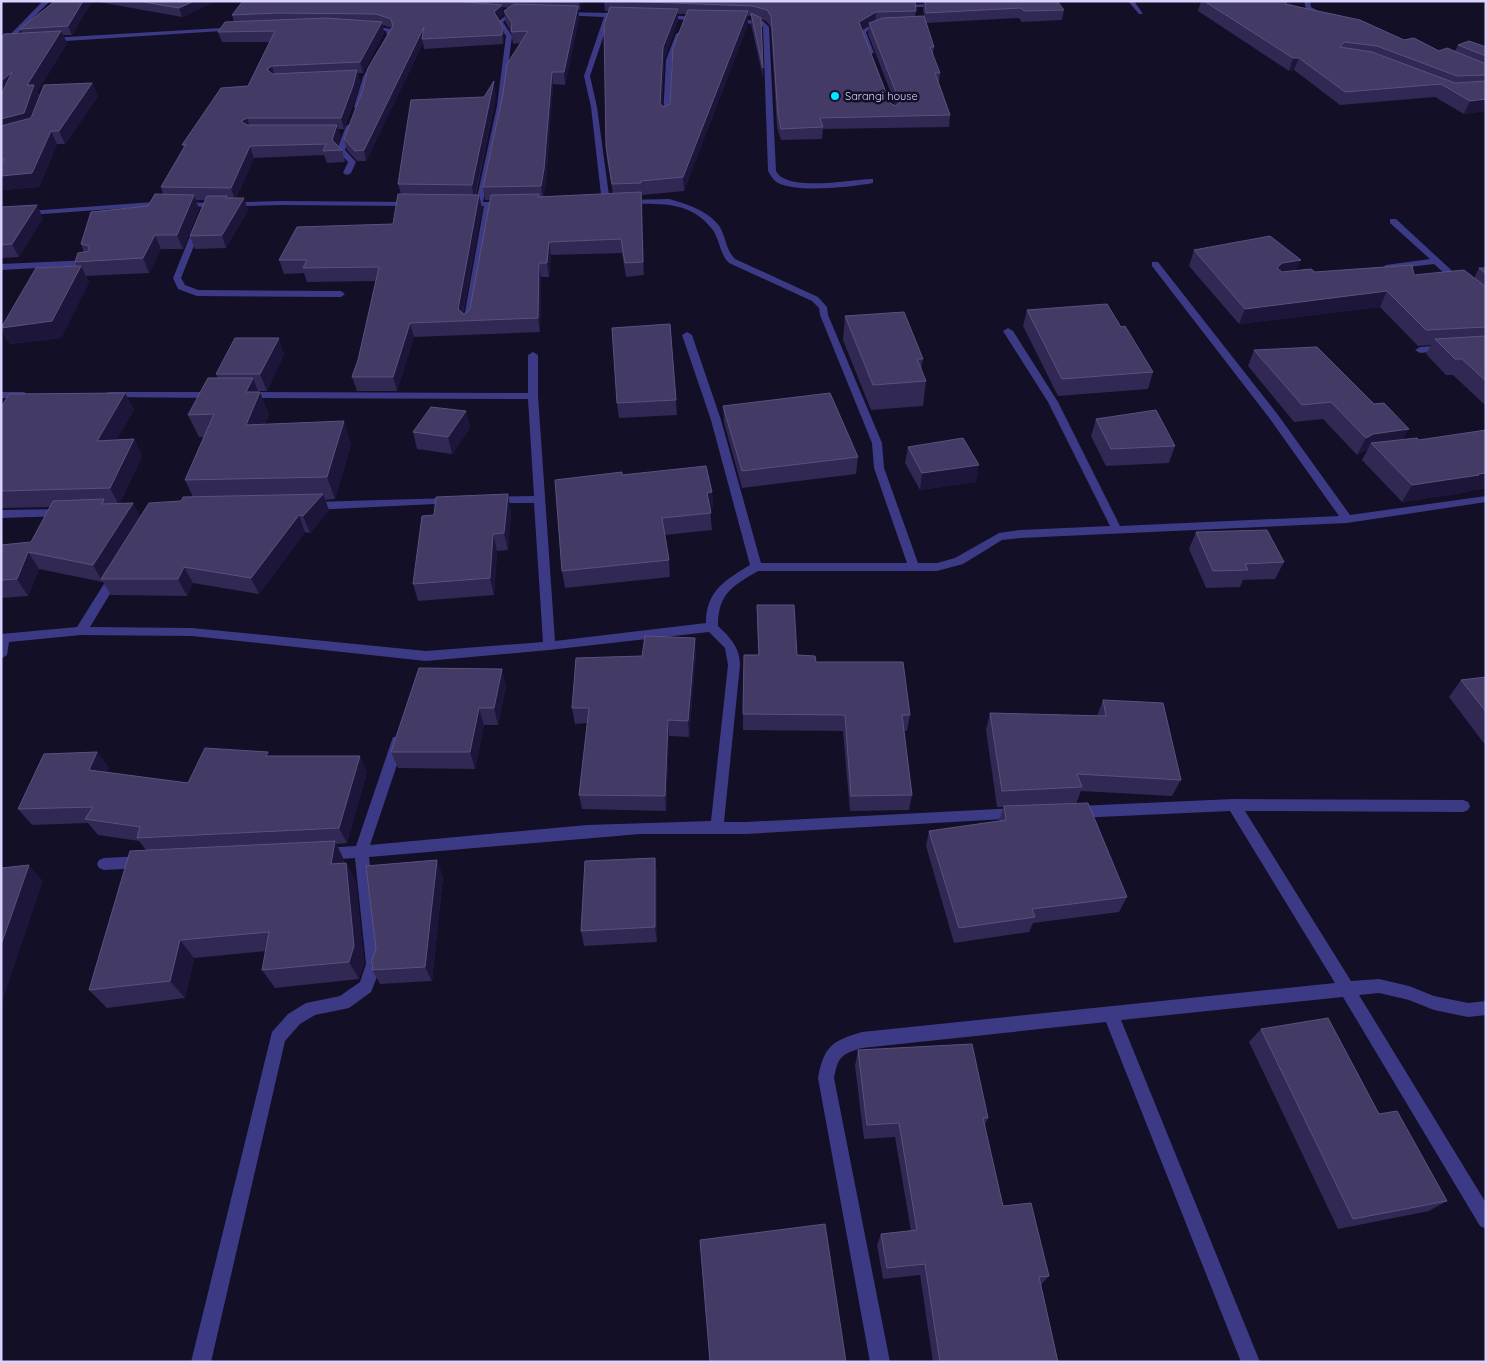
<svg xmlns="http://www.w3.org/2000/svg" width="1487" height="1363" viewBox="0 0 1487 1363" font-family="Quicksand,sans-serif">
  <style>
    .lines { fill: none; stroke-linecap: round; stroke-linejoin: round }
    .minor { fill: #3d3a85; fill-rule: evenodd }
    .wall { fill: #312854; fill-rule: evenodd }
    .shaded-wall { fill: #1d163a }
    .building { fill: #433a66; stroke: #5a527e }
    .poi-dot { fill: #00e5ff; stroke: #130f26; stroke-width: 2 }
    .labels { text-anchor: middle; stroke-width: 5; stroke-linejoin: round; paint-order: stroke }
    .far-poi-label { font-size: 11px; fill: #d9d4ff; stroke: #130f26; text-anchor: start }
  </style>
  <rect width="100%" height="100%" fill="#130f26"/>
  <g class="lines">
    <path class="minor" d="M43,1H50L1,50V44Z
      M1128,1H1134L1143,14H1139Z
      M1304,1H1310L1311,7L1327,16L1322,17L1306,9Z
      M943,3L941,6L898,8L895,6Z
      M512,11L517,12L503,22L512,36L503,106L483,202H506L510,204L506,206H492L471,323L467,326L463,323L484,206H466L462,204L466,202H476L497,106L506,36L497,22Z
      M562,12L608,13L628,16L625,18L610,17L590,76L597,107L610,203L606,205L602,203L591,107L584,76L604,17L560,15Z
      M662,15L702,17L705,19L702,21L660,18Z
      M730,19L763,21L769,27L776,171C786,192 850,180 870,179H873V183C851,187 798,193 778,183C773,180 771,176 768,171L763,27L761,25L730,21Z
      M367,25L391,29L393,35L369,77L360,107L357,109L354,107L363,77L387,35L386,31L365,28Z
      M886,25V27L869,30L866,32L874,53L869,54L860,32L865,27Z
      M239,27L237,30L50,42L47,40L50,38Z
      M679,32L682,34L672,60L669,117L666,119L663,117L666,60L676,34Z
      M350,124L354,126L345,150L356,162L351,173L347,175L343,173L348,162L337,150L346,126Z
      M669,199C687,204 709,211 720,227C726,238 726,250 735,259L818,297L827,307L828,315L882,443L884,468L918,563H937L955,558L999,533L1020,530L1110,526L1048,402L1003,331L1008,328L1013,331L1058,402L1120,526L1339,516L1270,419L1152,266V262H1158L1278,415L1350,515L1486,496V502L1347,523L1020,538L1002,540L963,564L937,571H758C733,586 718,593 718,626C730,637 740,648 740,665L724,822H746L1017,808L1022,810L1024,814L1022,818L746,834H640L369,857L382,964L371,992L349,1008L315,1015L300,1024L285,1041L211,1362H191L272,1032L288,1014L306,1003L340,996L360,982L366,964L355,858L323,860L318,858L316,854L318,850L323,848L356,846L393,737H403L405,741L370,845L587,825L711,821L728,665L725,648L709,632L549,650L426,661L192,636L81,635L9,642L7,655L1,659V634L77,627L112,571L116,570L122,574L90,627L192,628L426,651L543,642L534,503H492L487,500L492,497L534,496L528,399L246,398L241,395L246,392L528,393V355L533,352L538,355V396L555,641L706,623C706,591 725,580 750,565L711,420L682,335L687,332L692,335L721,420L761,563H907L874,468L872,443L820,315L819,308L812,301L729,263C719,253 720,239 712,229C690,200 657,204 626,204L622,202L626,200Z
      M168,201L207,203L280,201L413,202L417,204L413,206L280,205L207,207L168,205L1,217V213Z
      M1390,219H1396L1462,280V284H1456L1434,264L1383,270L1382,268L1386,265L1430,259L1390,223Z
      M195,224L202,226L181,278L185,285L198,290L341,291L345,294L341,297L197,296L178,289L173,278Z
      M91,260L94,261V265L1,270V264Z
      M1445,345L1448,346V350L1420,353L1415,350L1420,347Z
      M1,392H24L29,395L24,398H1Z
      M109,392H216L221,395L216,398L106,397V393Z
      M452,498L457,501L456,503L312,510L307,506L312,502Z
      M62,509L66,510L67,513L66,516L1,518V510Z
      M1234,799L1463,800L1468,802L1470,806L1468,810L1463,812L1245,811L1351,981L1379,979L1409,986L1434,996L1468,1003L1486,1001V1015L1468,1017L1434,1010L1409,1000L1379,993L1359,995L1486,1203V1229L1480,1226L1343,997L1121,1020L1260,1362H1241L1106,1022L862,1048C841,1054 838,1057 834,1078L890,1362H870L818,1078C824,1046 832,1041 862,1032L1335,983L1230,811L1077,818L1072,816L1070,812L1072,808L1077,806Z
      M143,856L148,858L150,862L148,866L143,868L104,870L99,868L97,864L99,860L104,858Z"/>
  </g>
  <path class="wall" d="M55,1H92L72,35H63L67,43L37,92L40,96L92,83L98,96L65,144H57L39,187L3,190L1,187V39L22,33L20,29Z
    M93,1H215L182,17Z
    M243,1H582L580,10H578L579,18L565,85L553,84L546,182L543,197L613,194L607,160L606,146L609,11H605L604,1H915L916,11L915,16H924L923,9L924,1H1057L1064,10L1062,20L1022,22L1019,18L926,23L934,47L933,55L940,73L939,83L950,115L949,127L823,129L822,139L781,140L777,127L771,27L766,21L761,19L763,78L751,24V16H748V24L684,191L642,195L644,275L626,277L622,253L551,255L549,277H541L540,332L414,337L397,391H357L352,377L358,360L376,281L307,282L304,273L284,274L279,260L393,224L401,194L398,184L484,97L496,96L476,195H479L482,208L463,313L464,314L470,309L490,200H485L483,187L520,43L513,44L511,31L506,23L504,11L509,8L502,7L503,14L498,19L504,36L503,44L424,49L423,43L366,161H357L347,150L344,139L392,28L383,25L384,33L363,73H358L360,81L356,97L344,129H338L340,137L338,145L342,150L345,162L327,163L324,155L254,158L236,198L248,210L226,248L195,249L190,236L205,200H196L199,209L183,249H161L149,273L86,276L89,282L61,338L10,344L1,329V327L77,266L75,262L84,252L81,244L148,206L163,194L161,187L184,148L182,145L248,86L270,42H222L218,32L234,22L232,15ZM678,14H686L670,104L664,107L662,105L664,60L678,21ZM869,26L868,34L896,106L890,103L862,30Z
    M1201,1H1292L1290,5L1439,51H1455L1458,45L1486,47V111L1464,114L1435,97L1340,105L1294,70L1289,71L1198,11Z
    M1,207L43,218L19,257L1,258Z
    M1194,250L1297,270L1315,272L1474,278L1479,268H1486V406L1453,375H1446L1426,354L1431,345L1418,346L1380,307L1239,324L1189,266Z
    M1027,310L1121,327L1153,372L1148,389L1058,396L1023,326Z
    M845,316L923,359L921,370L926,381L923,406L871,410L843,340Z
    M1254,350L1404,439L1419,440L1486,430V488L1469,491L1468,492L1402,502L1362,460L1367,451H1364L1357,455L1323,419L1294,422L1248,366Z
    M284,354L267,391H258L269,414L265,424L351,444L335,499L325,500L329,510L310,533L305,532L259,594L193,583L187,596L111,595L103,582L39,569L28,596L1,598V545L31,542L50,507L1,508V408L125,393L134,410L116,440L134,439L142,456L120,503H133L140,517L193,497L185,480L204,437H199L188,415L218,378L216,374Z
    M676,400L677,415L619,418L617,403Z
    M723,406L858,457L856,474L742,488L724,422Z
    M466,411L470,428L452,454L417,449L413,432Z
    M1096,419L1175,446L1169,463L1106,466L1091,436Z
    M908,447L976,482L920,490L905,463Z
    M622,475L712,492L713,509H710L712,530L665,535L669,560L670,577L565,588L562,571Z
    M511,511L508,550L497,551L494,595L418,601L413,584L434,515Z
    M1196,532L1284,562L1275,579L1243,580L1240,587L1206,588L1189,549Z
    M757,605L797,655L816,662L910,715L907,731H904L912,795L909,810L850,811L843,731L743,730V714L758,655Z
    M696,653L689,737L669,736L666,811L582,809L579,795L587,723L575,724L572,708L642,656Z
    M1486,677V746L1449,697L1461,680Z
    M506,685L498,725H484L475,769L398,768L391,752Z
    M1103,700L1181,780L1172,796L1081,791L1076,804L997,807L986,730L990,713L1097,716Z
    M97,752L109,768L107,772L188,783L270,756L367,772L347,843L336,844L344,860V863H346L356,882L364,964L359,979L275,988L262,970L266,951L194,958L185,998L107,1008L89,990L146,850L139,841L98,835L88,823L32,825L18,809Z
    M1004,806L1127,897L1119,912L1033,923L1029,932L954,943L926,846L929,831L999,821Z
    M655,858L657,874V942L584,946L581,931Z
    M443,876L432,981L380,984L372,970V966L371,963Z
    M1261,1029L1379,1114L1447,1201L1429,1211L1338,1229L1249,1042Z
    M858,1050L988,1118L984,1126L1003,1206L1049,1276L1041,1285L1058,1362H933L920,1275L883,1279L877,1245L881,1234L911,1231L895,1137L864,1139L855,1066Z"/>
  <path class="shaded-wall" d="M83,1H92L72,35L68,26Z
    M194,1H215L182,17L179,8Z
    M579,1H582L580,10Z
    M1288,1H1292V4L1282,16L1285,4Z
    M502,5L503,14L495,22L494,12Z
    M578,6L579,18L565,85L564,72Z
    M678,9V21L664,60L661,117L660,104L663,47Z
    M748,11V24L684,191L683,177Z
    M876,12L875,22L869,23V26L858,33L859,22Z
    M382,22L384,33L363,73L360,62Z
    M424,27L422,39L423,43L366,161L364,150Z
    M503,27L504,36L503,44L502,35Z
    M61,31L67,43L37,92L40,98L31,126L1,134V119L27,85Z
    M1293,58H1299L1294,70L1289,71Z
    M272,66L275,77L267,69Z
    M357,70L360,81L356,97L344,129L341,118Z
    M12,72L1,100V81Z
    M552,72L553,84L546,182L543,199L541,186Z
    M494,81L496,96L474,200L472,185Z
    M92,83L98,96L65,144L59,131Z
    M1486,99V111L1464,114L1470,101Z
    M247,118L251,129L241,121Z
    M337,125L340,137L336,151L332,140Z
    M51,131L57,144L39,187L3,190L1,187V176Z
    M250,146L254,158L235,200L231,188Z
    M641,192L642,205L644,275L643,262Z
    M194,195L199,209L183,249L177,235Z
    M479,195L482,208L461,321L458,309Z
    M244,198L248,210L226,248L222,235Z
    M37,205L43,218L19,257L12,244Z
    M155,235L161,249L149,273L143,258Z
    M549,242L551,255L549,277L547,263Z
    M1301,260L1294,276L1276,278L1277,268L1282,263Z
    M539,263L541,277L540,332L538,318Z
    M81,266L89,282L61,338L10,344L1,328Z
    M1387,291L1380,307L1239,324L1245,309Z
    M410,323L414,337L397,391L393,377Z
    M279,338L284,354L267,391L260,374Z
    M253,378L259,394L260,392L269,414L256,447L246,425V392Z
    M125,393L134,410L106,458L97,441Z
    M466,411L470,428L452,454L448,437Z
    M344,421L351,444L335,499L327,477Z
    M1409,429L1400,446L1371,443L1367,451H1364L1357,455L1366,438L1373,434Z
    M134,439L142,456L119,505L110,488Z
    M979,465L976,482L920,490L922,473Z
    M1486,473V488L1469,491L1468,492L1402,502L1412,485Z
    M712,492L713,509L707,510V493Z
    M323,494L329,510L310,533L303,516Z
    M508,494L511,511L508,550L504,533Z
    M133,503L142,520L101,579L93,565Z
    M299,515L305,532L259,594L251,578Z
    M493,534L497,551L494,595L490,578Z
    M28,552L39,569L28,596L17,579Z
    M184,567L193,583L187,596L178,579Z
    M695,638L696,653L689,737L688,721Z
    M502,669L506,685L498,725L494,708Z
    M479,708L484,725L475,769L470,752Z
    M668,720L669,736L666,811L665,796Z
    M97,752L109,768L101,786L89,770Z
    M360,756L367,772L347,843L339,828Z
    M335,841L344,860L341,883L331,864Z
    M655,858L657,874V942L655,927Z
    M437,860L443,876L432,981L425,967Z
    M346,863L356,882L364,964L359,979L349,962Z
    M29,865L43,881L1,1005V945Z
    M180,940L194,958L185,998L170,981Z"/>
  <path class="building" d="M55,1H83L68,26L20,29Z
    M138,1H194L179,8Z
    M243,1H455L502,5L494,12L503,27L502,35L422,39L424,27L364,150L355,151L344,139L363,89L368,68L393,26L391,19L376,14L277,13L232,15Z
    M620,1H915L916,11L876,12L859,22L890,103L896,106L900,102L869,23L883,18L924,16L934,47H930L940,73H935L950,115L820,118L823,127L781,129L778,115L771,16L767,10L753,6Z
    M925,1H1057L1064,10L1024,11L1021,8L926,13Z
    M1204,1H1288L1285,4L1360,20L1404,40L1414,38L1439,51L1447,48L1486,64V75L1457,76L1377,46L1344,42L1340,47L1372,52L1455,83L1486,81V99L1470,101L1441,84L1345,92L1299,58H1293Z
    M514,4L578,6L564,72H552L544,169L541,186L483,187L503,94L507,64L528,31L511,32L512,23L504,11Z
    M610,7L678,9L663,47L660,104L664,107L670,104L673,48L688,10L748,11L683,177L641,181V183L612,184L606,146L604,25Z
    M751,13L761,18L763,68Z
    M326,18L382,22L360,62L272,66L267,69L272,74L357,70L353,86L341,118H247L241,121L247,125H337L332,140L342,150L323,151L326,144L250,146L231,188L161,187L186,144L182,145L221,88L248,86L275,31L218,32L225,22Z
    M61,31L27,85H34L24,113L1,119V95L12,72L1,81V39L4,34Z
    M1469,41L1486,47V56L1458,45Z
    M494,81L472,185L398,184L411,100L484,97Z
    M92,83L59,131H51L32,173L1,176V165L5,159H1V126L31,118L44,85Z
    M641,192L643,262L625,263L621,239L549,242L547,263H539L538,318L410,323L393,377H352L358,360L379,267L303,268L307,260H279L297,227L393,224L398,194L479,195L458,309L464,314L470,309L491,195L539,194L538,197Z
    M155,194L194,195L177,235H155L143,258L75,262L78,253L89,251V246L81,244L91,212L148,206Z
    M207,196H227L226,198H244L222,235L190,236Z
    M37,205L12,244L1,245V207Z
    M1270,236L1301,260L1282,263L1277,268L1282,272L1311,269L1315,272L1412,265L1414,275L1464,270L1486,287V327L1426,330L1387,291L1245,309L1194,250Z
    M81,266L52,321L1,328L36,268Z
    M1479,268H1486V274Z
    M1107,304L1121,327L1125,326L1153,372L1062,379L1027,310Z
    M904,312L923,359H917L926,381L873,385L845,316Z
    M670,324L676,400L617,403L612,328Z
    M1486,336V381L1462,359H1455L1435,339Z
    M235,338H279L260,374H216Z
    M1317,347L1374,404L1384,403L1409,429L1373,434L1366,438L1331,402L1302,405L1254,350Z
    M208,378H253L246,392H260L246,425L344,421L327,477L185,480L214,414L188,415Z
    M125,393L97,441L134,439L110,488L1,491V408L9,394Z
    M830,393L858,457L742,471L723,406Z
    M431,407L466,411L448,437L413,432Z
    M1156,410L1175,446L1111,449L1096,419Z
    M1486,430V473L1478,474L1479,475L1412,485L1371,443L1417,438L1419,440Z
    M963,438L979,465L922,473L908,447Z
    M706,466L712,492L707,493L711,513L662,518L669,560L562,571L555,480L622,472V475Z
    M323,494L303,516L299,515L251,578L184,567L178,579H101L149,503L181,501L183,497Z
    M508,494L504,533L493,534L490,578L413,584L422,516L434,515L436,497Z
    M104,499L102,504L133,503L93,565L28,552L17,579L1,580V545L31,542L53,501Z
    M1267,530L1284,562L1245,564L1248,570L1213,571L1196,532Z
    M757,605H794L797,655L815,656L816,662H903L910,715H902L912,795L851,796L845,715L743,714L744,655H759Z
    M645,636L695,638L688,721L668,720L665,796L579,795L589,708H572L576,658L642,656Z
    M419,668L502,669L494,708H479L470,752H391Z
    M1486,677V712L1461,680Z
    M1103,700L1163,703L1181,780L1077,774L1082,787L1002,791L990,713L1106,716Z
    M205,748L268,752L266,756H360L339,828L137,838L140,827L85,819L93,807L18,809L44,754L97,752L89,770L188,783Z
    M1088,803L1127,897L1032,909L1035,917L959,928L929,831L1006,820L1004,806Z
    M335,841L331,864L346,863L354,946L349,962L262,970L269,932L180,940L170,981L89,990L130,851Z
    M655,858V927L581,931L585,861Z
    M437,860L425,967L372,970L373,963H371L376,949L366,866Z
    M29,865L1,945V868Z
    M1328,1018L1379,1114L1397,1111L1447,1201L1353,1219L1261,1029Z
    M972,1044L988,1118H983L1003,1206L1031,1203L1049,1276L1039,1277L1058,1362H940L925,1264L887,1268L881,1234L917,1230L899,1123L867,1125L858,1050Z
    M825,1224L846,1362H710L700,1240Z"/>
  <circle class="poi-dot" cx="835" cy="96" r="5"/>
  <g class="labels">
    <g class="far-poi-label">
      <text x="845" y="100">Sarangi house</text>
    </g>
  </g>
  <rect width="1487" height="1363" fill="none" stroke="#d9d4ff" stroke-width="5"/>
</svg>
